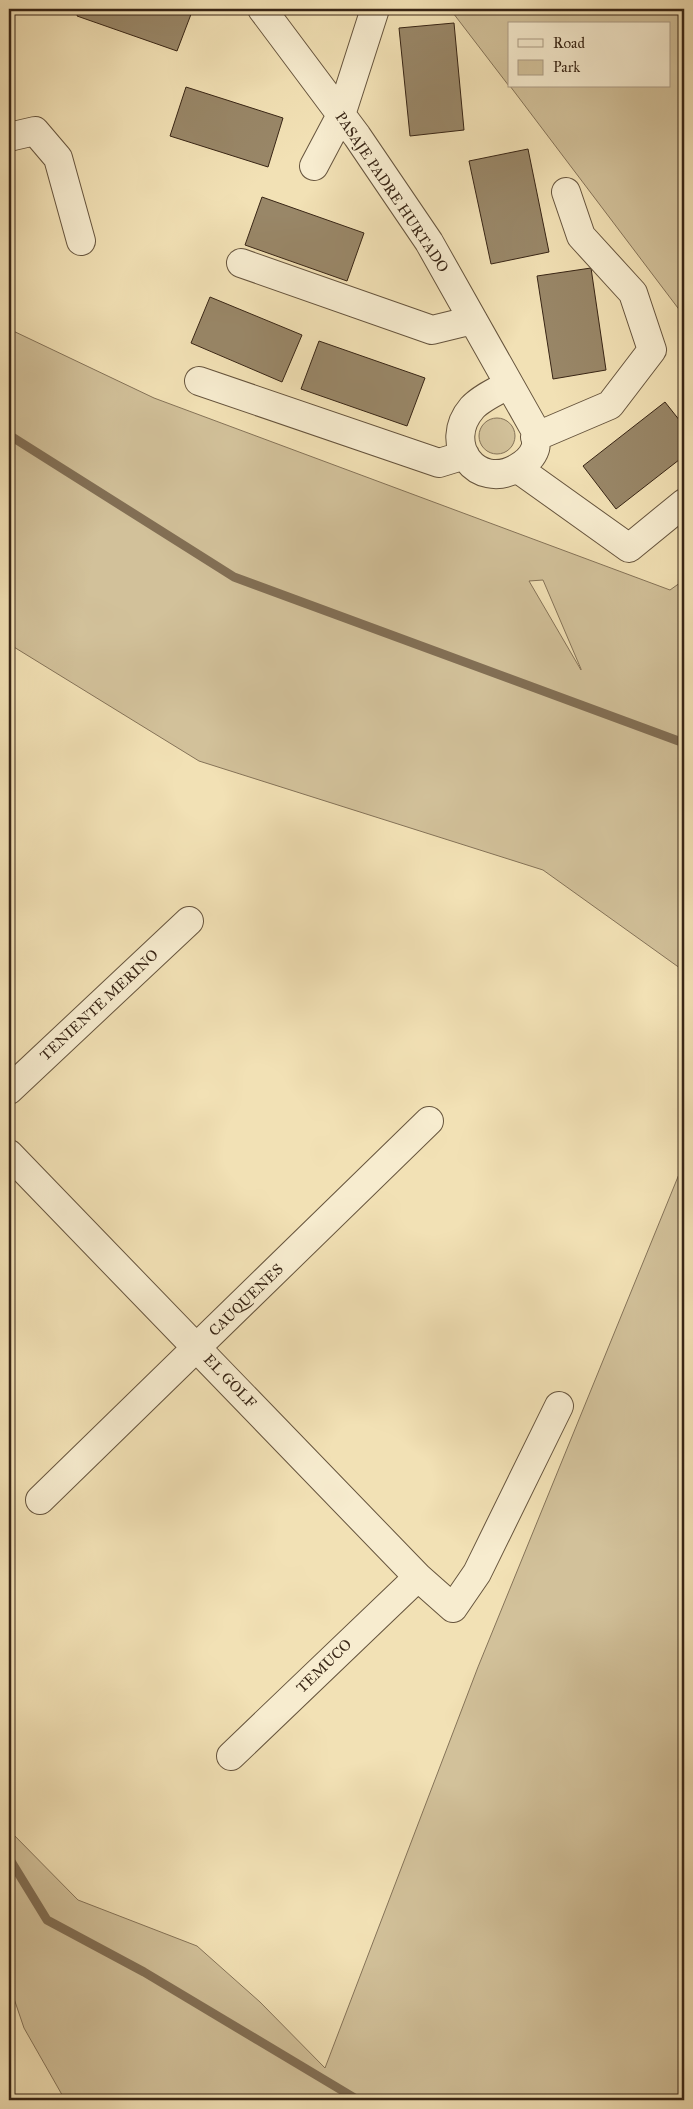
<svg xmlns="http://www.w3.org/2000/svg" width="693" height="2109" viewBox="0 0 693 2109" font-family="'IM FELL Great Primer',serif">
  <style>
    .green { fill: #d2c19a; stroke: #857358; fill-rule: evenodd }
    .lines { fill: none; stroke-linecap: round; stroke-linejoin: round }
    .stream { stroke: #826f55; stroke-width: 9 }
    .building { fill: #998768; stroke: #382515 }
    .minor-casing { stroke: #66543d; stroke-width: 30 }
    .minor { stroke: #f7eccf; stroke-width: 28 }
    .labels { text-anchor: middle; stroke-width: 4; stroke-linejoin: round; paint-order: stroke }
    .street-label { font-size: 15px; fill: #382515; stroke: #f7eccf }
  </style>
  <rect width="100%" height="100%" fill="#f2e1b5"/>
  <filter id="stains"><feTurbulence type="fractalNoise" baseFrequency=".004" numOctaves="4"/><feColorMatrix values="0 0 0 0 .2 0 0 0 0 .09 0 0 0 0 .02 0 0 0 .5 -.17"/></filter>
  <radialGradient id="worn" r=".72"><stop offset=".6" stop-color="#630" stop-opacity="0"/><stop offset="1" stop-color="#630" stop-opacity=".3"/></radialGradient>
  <path class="green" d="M450,9H684V316L510,86H669V24H509V86Z
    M9,329L154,398L670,590L684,580V971L543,870L199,761L9,644ZM543,580L581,669V670L529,581Z
    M479 436a18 18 0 1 1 36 0a18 18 0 1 1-36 0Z
    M684,1162V2100H65L24,2028L9,1984V1830L78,1900L197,1946L260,2002L325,2068L478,1667Z"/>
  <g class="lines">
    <path class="stream" d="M9,435L234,577L684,743
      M9,1858L47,1920L144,1972L358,2100"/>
  </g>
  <path class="building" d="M79,9H193L177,51L77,16Z
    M454,23L464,130L410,136L399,28Z
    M186,87L283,118L268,167L170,136Z
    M528,149L549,252L491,264L469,161Z
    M262,197L364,233L347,281L245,245Z
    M591,268L606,370L553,379L537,276Z
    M210,297L302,335L282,382L191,343Z
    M319,341L425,378L407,426L301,389Z
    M665,402L684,426V456L616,509L583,466Z"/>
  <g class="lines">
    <defs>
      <path id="minor" d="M262,9L357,136L429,242L535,430C535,435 537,444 535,449C532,458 524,464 517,468C477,491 441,444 472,408C481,398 497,391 508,385
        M9,137L35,131L58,158L81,241
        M314,166L341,115L375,9
        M241,263L432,330L473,320
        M199,381L439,463L465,455
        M535,437L610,405L652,350L633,293L581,236L566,192
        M517,468L629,548L684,503
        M9,1090L189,921
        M9,1154L418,1577L453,1608L477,1573L559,1406
        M40,1500L429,1121
        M231,1756L418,1577"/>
    </defs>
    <use href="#minor" class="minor-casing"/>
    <use href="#minor" class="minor"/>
  </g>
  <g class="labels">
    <g class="street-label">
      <text transform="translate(392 192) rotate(56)" y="5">PASAJE PADRE HURTADO</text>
      <text transform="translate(99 1005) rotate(-43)" y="5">TENIENTE MERINO</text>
      <text transform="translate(246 1300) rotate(-44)" y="5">CAUQUENES</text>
      <text transform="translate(230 1381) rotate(46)" y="5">EL GOLF</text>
      <text transform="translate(324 1666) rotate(-44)" y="5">TEMUCO</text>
    </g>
  </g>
  <rect width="693" height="2109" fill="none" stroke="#f2e1b5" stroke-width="30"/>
  <rect x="10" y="10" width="673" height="2089" fill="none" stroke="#382515" stroke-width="2.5"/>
  <rect x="15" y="15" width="663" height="2079" fill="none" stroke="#382515"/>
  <rect x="508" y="22" width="162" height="65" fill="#f7eccf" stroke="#ab9c85"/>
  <rect x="518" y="39" width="25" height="8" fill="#f7eccf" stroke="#ab9c85"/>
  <text x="553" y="48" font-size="15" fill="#382515">Road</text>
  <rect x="518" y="60" width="25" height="15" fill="#d2c19a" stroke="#ab9c85"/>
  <text x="553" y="72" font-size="15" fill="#382515">Park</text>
  <rect width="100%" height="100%" filter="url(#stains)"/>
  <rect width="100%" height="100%" fill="url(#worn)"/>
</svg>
